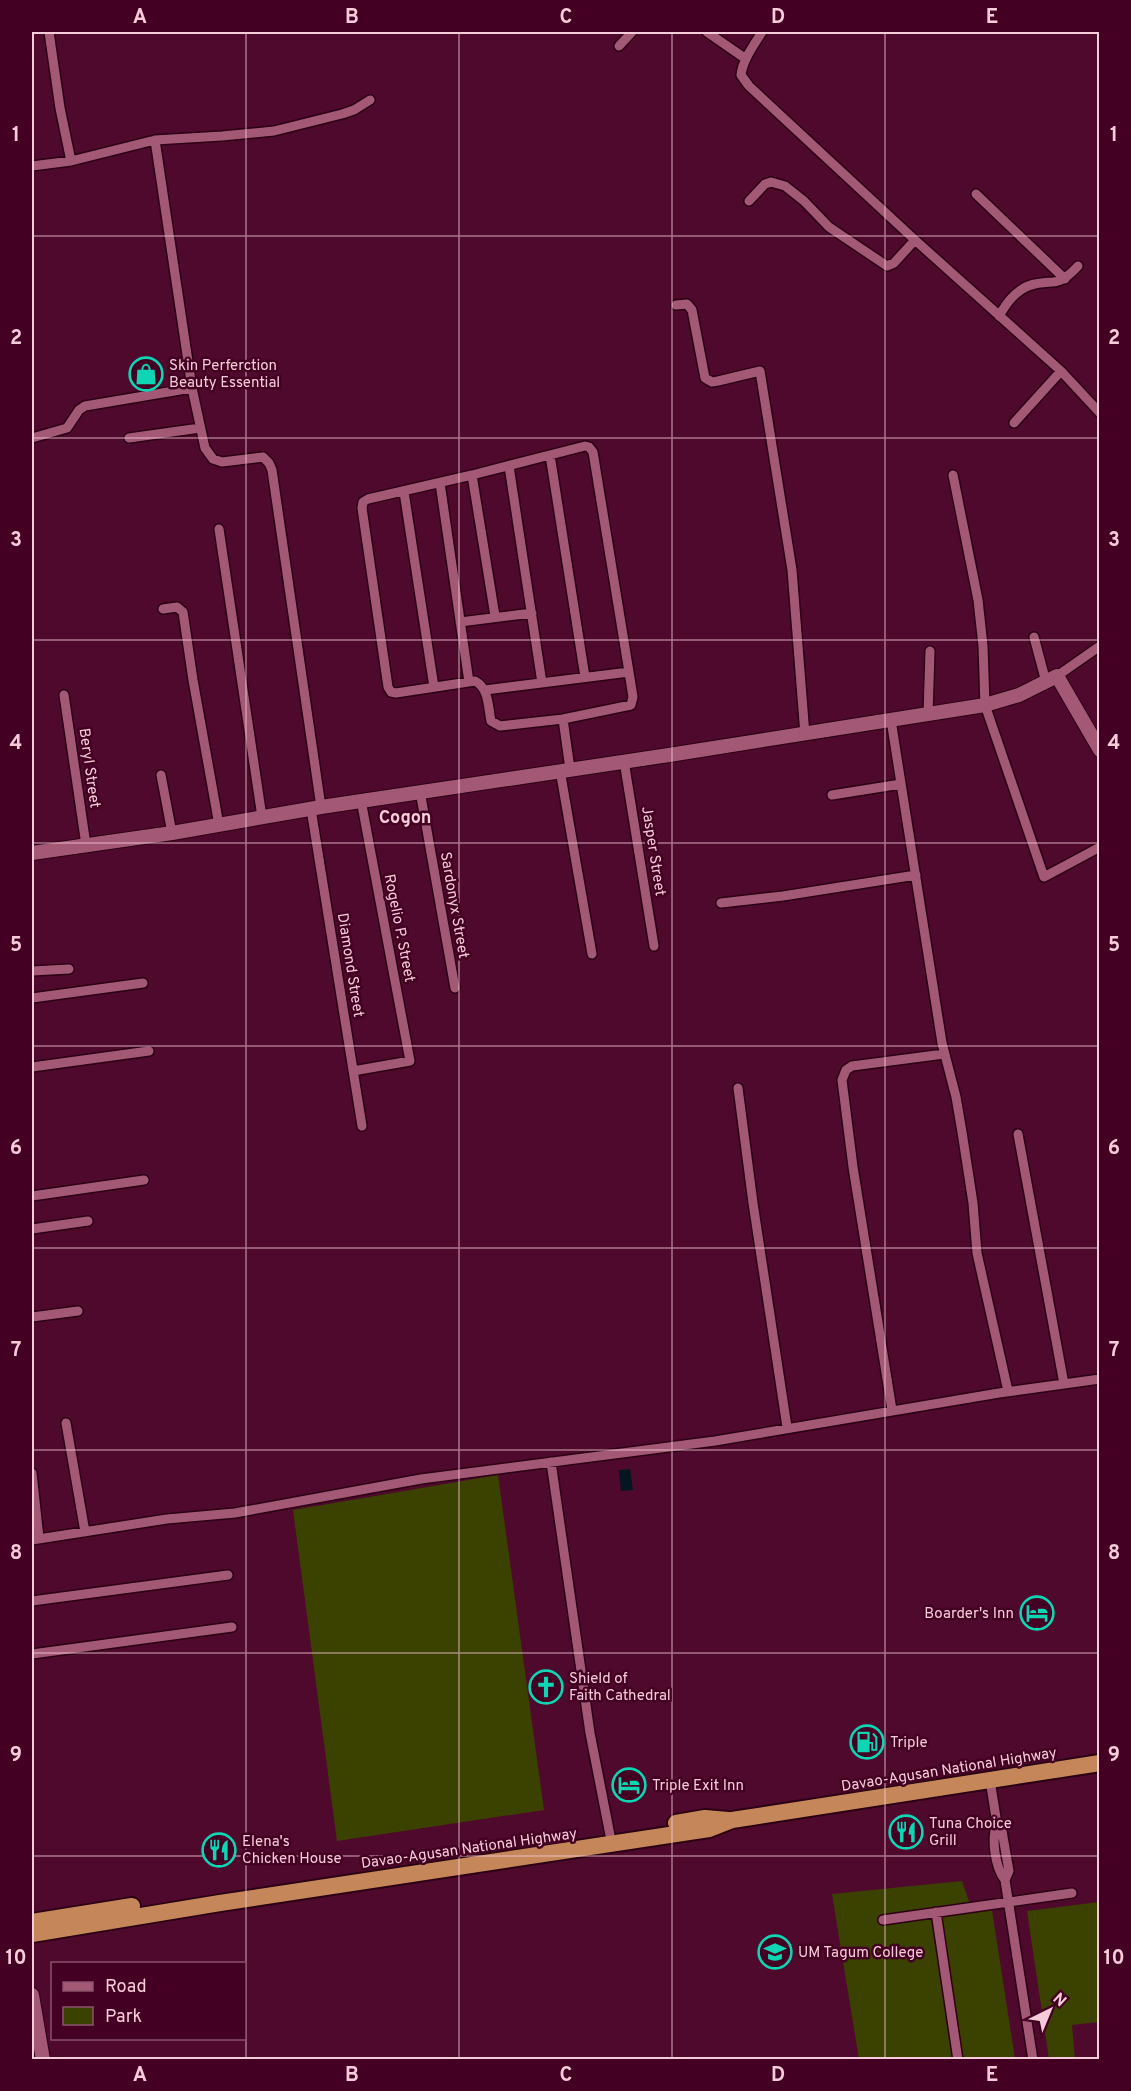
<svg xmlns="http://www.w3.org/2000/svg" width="1131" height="2091" viewBox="0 0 1131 2091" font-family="Overpass,sans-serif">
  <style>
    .green { fill: #3b4200 }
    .water { fill: #031621 }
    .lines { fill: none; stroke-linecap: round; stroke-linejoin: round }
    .street-casing { stroke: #2c0014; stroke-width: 12 }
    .secondary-casing { stroke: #2c0014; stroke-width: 16 }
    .highway-casing { stroke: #2c0014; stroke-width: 20 }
    .street { stroke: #a35875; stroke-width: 9 }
    .secondary { stroke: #a35875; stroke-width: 14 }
    .highway { stroke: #c58759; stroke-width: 16 }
    .grid { fill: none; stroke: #f7ccda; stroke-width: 1.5; stroke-opacity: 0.55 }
    .labels { text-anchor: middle; stroke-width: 5; stroke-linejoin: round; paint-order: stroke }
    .poi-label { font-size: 15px; fill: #f7ccda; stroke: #430022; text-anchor: start }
    .street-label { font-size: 15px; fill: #f7ccda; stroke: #430022 }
    .quarter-label { font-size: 18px; font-weight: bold; fill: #f7ccda; stroke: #430022 }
    .neatline { fill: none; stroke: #f7ccda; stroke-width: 2 }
    .grid-label { font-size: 20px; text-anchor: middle; font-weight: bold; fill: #f7ccda }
  </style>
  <rect width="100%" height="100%" fill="#4f092c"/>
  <path class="green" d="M498,1475L544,1810L337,1841L293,1510Z
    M962,1881L973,1913L992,1910L1015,2059H859L832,1894Z
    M1099,1902V2022L1072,2025L1075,2059H1049L1027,1911Z"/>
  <path class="water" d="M630,1469L633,1490L621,1491L619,1470Z"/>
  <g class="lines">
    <defs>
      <path id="street" d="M49,32L60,108L71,161
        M707,32L746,59
        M762,32C754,45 743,59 741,75L749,86L915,240L1061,371L1100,413
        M619,46L632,32
        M155,140L192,388L205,448L213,459L222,462L263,457L269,463L272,470L321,807
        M32,166L71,161L155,140L222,136L274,131L342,114L354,110L370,100
        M976,194L1065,279
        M749,201L765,184L771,182L785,186L804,201L829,227L887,266L894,263L915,240
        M676,305L687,304L692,310L705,378L712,382L718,381L760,371L792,570L805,735
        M999,316C1006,304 1014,292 1028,286C1053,277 1055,291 1078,266
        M1014,423L1061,371
        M32,438L67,428L79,410L85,406L192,388
        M129,438L200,428
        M585,446L589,447L593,452L629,672L633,697L631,705L563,719L500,726L491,721C488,707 489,688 475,681L396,693L391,692L388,687L362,508L363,502L368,499L472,475Z
        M550,455L585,677
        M509,466L542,683
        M472,475L495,616
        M953,475L978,600L983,646L985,705L1044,877L1100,847
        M440,483L469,682
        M404,492L434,687
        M219,529L262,817
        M163,609L177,607L183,612L193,680L219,825
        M460,622L532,613
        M1034,637L1046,682
        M1057,676L1100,646
        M485,690L629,672
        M64,695L86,845
        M928,714L930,651
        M563,719L570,769
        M891,720L942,1043L956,1097L962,1132L973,1203L977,1253L1008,1391
        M624,761L654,946
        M560,770L592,954
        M161,775L172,833
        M420,791L455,988
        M832,795L901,784
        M311,809L362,1126
        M721,903L783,896L916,875
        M32,971L69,969
        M32,998L143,983
        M32,1067L149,1051
        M353,1071L410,1061L361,800
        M738,1088L753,1203L787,1427
        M1018,1134L1064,1384
        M32,1196L144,1180
        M32,1229L88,1221
        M32,1317L78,1311
        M892,1410L853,1167L842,1080L846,1070L852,1066L944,1054
        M66,1423L85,1532
        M551,1462L590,1733L610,1835
        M32,1473L39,1538
        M32,1540L167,1519L235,1513L421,1479L715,1441L999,1393L1100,1379
        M32,1601L228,1575
        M32,1654L232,1627
        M990,1780L997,1824L1002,1831L1009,1871L1005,1880L1033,2060
        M997,1824C991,1839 995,1867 1005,1880
        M936,1912L958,2060
        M883,1920L1072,1893"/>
      <path id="secondary" d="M32,853L172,833L321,807L669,755L985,705L1019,695L1057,676L1100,750
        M32,1995L43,2060"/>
      <path id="highway" d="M676,1823L705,1818L728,1820
        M32,1922L132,1906
        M32,1934L220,1903L709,1829L732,1820L1100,1763"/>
    </defs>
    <use href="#street" class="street-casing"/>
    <use href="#secondary" class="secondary-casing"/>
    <use href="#highway" class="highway-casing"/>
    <use href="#street" class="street"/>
    <use href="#secondary" class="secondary"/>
    <use href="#highway" class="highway"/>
  </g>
  <path class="grid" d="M246,32V2060M459,32V2060M672,32V2060M885,32V2060M32,236H1100M32,438H1100M32,640H1100M32,843H1100M32,1046H1100M32,1248H1100M32,1450H1100M32,1653H1100M32,1856H1100"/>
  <defs>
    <symbol id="shop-ring" viewBox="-11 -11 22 22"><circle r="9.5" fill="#430022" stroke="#0ed5b4" stroke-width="1.5"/><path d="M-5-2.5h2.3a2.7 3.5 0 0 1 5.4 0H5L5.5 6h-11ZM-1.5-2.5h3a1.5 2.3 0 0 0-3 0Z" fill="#0ed5b4"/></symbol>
    <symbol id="hotel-ring" viewBox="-11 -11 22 22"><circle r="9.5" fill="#430022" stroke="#0ed5b4" stroke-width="1.5"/><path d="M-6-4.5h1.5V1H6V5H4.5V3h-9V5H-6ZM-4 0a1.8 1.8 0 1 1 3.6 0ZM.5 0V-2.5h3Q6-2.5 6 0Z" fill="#0ed5b4"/></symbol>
    <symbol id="church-ring" viewBox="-11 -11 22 22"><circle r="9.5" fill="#430022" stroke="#0ed5b4" stroke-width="1.5"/><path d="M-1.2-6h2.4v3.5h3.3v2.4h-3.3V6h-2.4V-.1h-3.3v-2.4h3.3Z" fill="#0ed5b4"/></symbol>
    <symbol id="fuel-ring" viewBox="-11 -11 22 22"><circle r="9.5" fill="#430022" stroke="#0ed5b4" stroke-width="1.5"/><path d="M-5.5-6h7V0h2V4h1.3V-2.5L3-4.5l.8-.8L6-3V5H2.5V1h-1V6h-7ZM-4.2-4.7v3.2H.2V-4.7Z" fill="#0ed5b4"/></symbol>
    <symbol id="restaurant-ring" viewBox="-11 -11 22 22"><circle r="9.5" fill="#430022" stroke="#0ed5b4" stroke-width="1.5"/><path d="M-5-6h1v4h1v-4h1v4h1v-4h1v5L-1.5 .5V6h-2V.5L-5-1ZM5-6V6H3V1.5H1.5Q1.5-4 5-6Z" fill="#0ed5b4"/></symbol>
    <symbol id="university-ring" viewBox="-11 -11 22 22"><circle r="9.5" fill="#430022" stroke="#0ed5b4" stroke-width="1.5"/><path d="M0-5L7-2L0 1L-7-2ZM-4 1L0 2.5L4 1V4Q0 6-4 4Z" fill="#0ed5b4"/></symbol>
  </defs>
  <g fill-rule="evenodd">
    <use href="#shop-ring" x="127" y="355" width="38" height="38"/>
    <use href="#hotel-ring" x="1018" y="1594" width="38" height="38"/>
    <use href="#church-ring" x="527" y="1668" width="38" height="38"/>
    <use href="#fuel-ring" x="848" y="1723" width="38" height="38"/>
    <use href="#hotel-ring" x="610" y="1766" width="38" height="38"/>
    <use href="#restaurant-ring" x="887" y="1813" width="38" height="38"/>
    <use href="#restaurant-ring" x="200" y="1831" width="38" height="38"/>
    <use href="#university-ring" x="756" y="1933" width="38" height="38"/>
  </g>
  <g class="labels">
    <g class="poi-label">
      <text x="169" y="370">Skin Perferction<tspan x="169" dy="17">Beauty Essential</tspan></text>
      <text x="1014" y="1618" text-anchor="end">Boarder's Inn</text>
      <text x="569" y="1683">Shield of<tspan x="569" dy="17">Faith Cathedral</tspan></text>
      <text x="890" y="1747">Triple</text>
      <text x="652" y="1790">Triple Exit Inn</text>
      <text x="929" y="1828">Tuna Choice<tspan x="929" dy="17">Grill</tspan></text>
      <text x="242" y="1846">Elena's<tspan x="242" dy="17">Chicken House</tspan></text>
      <text x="798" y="1957">UM Tagum College</text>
    </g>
    <g class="street-label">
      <text transform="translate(90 768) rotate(82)" y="5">Beryl Street</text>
      <text transform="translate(654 851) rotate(81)" y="5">Jasper Street</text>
      <text transform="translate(455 905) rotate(80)" y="5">Sardonyx Street</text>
      <text transform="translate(400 928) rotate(79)" y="5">Rogelio P. Street</text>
      <text transform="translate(351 965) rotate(81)" y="5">Diamond Street</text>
      <text transform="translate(949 1769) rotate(-9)" y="5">Davao-Agusan National Highway</text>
      <text transform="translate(469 1848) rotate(-8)" y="5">Davao-Agusan National Highway</text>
    </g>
    <g class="quarter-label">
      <text x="405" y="823">Cogon</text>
    </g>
  </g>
  <rect width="1131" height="2091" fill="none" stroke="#430022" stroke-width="66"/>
  <rect x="51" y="1962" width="195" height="78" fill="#430022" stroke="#8b526c" stroke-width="1.5"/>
  <rect x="63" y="1982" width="30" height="9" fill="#a35875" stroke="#8b526c" stroke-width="1.5"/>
  <text x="105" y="1992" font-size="18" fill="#f7ccda">Road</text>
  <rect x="63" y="2007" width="30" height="18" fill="#3b4200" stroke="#8b526c" stroke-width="1.5"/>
  <text x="105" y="2022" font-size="18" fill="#f7ccda">Park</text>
  <g transform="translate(1050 2010) rotate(43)" stroke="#430022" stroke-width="4.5" paint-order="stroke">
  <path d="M0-4.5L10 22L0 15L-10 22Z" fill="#f7ccda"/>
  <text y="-9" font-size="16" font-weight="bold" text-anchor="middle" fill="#f7ccda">N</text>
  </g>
  <rect x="33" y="33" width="1065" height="2025" class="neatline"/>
  <g class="grid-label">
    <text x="140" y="23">A</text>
    <text x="352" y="23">B</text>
    <text x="566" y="23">C</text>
    <text x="778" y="23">D</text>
    <text x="992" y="23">E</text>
    <text x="16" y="141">1</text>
    <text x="1114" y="141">1</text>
    <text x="16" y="344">2</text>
    <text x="1114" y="344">2</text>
    <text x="16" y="546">3</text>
    <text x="1114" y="546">3</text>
    <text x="16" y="749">4</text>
    <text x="1114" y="749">4</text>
    <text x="16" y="951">5</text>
    <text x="1114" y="951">5</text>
    <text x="16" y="1154">6</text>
    <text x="1114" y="1154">6</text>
    <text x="16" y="1356">7</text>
    <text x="1114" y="1356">7</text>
    <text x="16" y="1559">8</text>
    <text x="1114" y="1559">8</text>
    <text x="16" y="1761">9</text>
    <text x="1114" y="1761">9</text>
    <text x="16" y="1964">10</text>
    <text x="1114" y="1964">10</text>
    <text x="140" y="2081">A</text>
    <text x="352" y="2081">B</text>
    <text x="566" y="2081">C</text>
    <text x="778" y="2081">D</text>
    <text x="992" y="2081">E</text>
  </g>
</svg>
